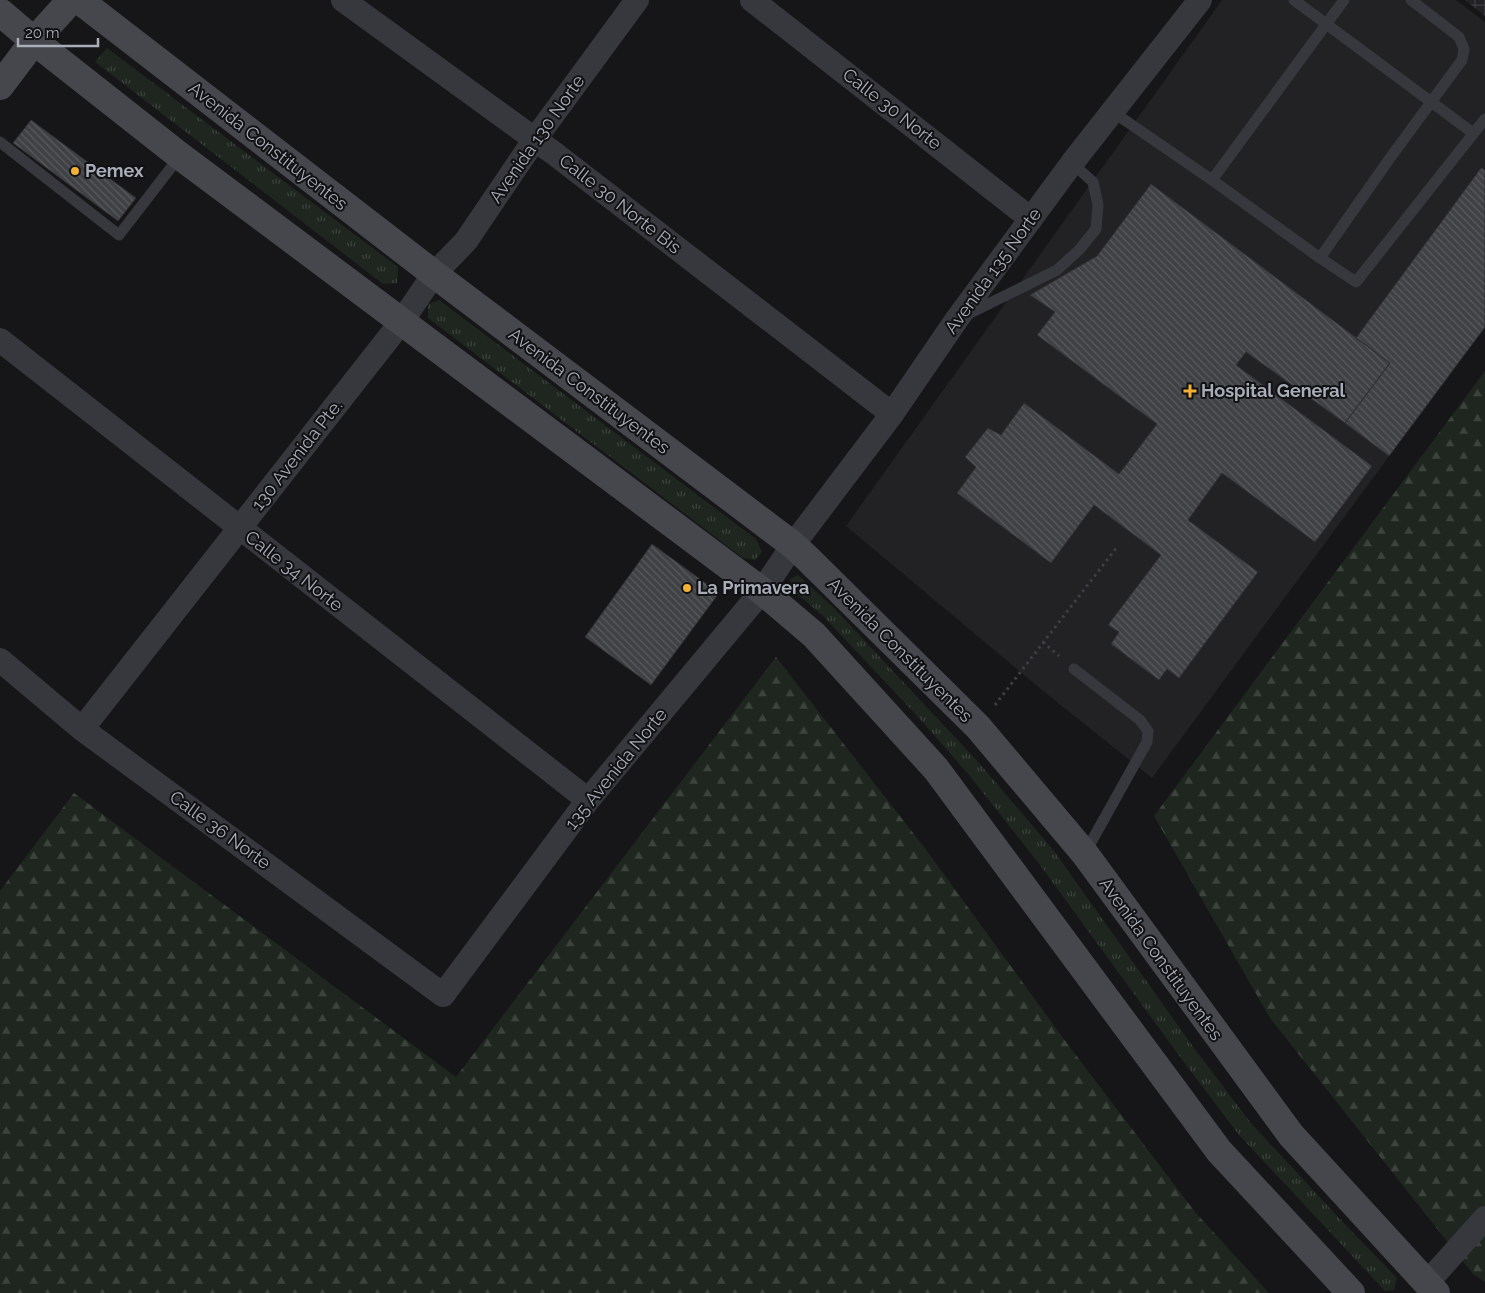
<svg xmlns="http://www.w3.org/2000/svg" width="1485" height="1293" viewBox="0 0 1485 1293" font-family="Raleway,sans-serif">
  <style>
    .built { fill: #222225 }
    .industrial { fill: url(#industrial-grid) }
    .grass { fill: url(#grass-tufts) }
    .forest { fill: url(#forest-firs) }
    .building { fill: url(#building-back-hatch); stroke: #303034 }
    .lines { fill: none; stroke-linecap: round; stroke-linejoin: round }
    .path { stroke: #3d3f44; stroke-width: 3; stroke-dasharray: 2.5 4; stroke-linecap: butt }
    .lane { stroke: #37383d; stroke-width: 11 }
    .street { stroke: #37383d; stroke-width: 24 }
    .secondary { stroke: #45474d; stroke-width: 28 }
    .poi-dot { fill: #f2b134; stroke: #111113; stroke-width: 2 }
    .labels { text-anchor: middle; stroke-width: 4; stroke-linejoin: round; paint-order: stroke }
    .street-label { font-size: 18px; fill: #a8adb8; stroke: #111113 }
    .poi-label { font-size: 18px; font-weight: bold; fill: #a8adb8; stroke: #111113; text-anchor: start }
  </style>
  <defs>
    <pattern id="industrial-grid" width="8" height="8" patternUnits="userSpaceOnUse" patternTransform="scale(1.25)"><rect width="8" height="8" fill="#222225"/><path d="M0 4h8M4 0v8" fill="none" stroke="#3f3f43"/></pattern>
    <pattern id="grass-tufts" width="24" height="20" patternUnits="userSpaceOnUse" patternTransform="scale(1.25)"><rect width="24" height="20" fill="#1e261f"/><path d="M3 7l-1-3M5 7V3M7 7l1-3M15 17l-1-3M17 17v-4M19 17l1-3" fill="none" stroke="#3c433d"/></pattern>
    <pattern id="forest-firs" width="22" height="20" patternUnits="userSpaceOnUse" patternTransform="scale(1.25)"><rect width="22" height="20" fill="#1e261f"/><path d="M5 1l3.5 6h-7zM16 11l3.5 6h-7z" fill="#3c433d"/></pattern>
    <pattern id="building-back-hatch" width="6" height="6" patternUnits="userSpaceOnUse" patternTransform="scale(1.25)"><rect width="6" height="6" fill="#404145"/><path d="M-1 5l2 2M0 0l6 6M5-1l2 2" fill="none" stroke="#595a5e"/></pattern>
  </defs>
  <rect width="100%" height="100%" fill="#161618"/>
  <path class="built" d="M1222,0H1456L1485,22V326L1152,778L1048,695L846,526Z"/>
  <path class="industrial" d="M1465,0H1485V16Z"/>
  <path class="grass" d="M107,48L398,267L397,283L383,284L95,62Z
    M439,300L756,539L762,552L755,560L743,558L428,318V304Z
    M798,575L834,608L980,764L1054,851L1194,1048L1250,1122L1339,1218L1397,1278L1394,1290L1385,1291L1239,1135L1183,1061L1040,865L969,775L919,718L823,616L793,590L790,579Z"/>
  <path class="forest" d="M1485,371V1282L1473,1274L1270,1018L1154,816Z
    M776,657L924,847L1066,1042L1195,1212L1269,1293H0V891L74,793L456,1077Z"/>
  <path class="building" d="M31,120L136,198L118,221L13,143Z
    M1481,168L1485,170V327L1389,456L1345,423L1390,363L1356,338Z
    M1151,184L1390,363L1345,423L1246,352L1236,365L1372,466L1315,542L1222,473L1188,520L1258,572L1179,678L1167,669L1159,680L1111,644L1119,632L1108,625L1161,555L1094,505L1051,563L957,493L976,467L965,457L988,428L1001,435L1024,403L1119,474L1157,424L1037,335L1055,312L1030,295L1097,256Z
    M652,544L719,593L651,685L585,637Z"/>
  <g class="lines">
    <path class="path" d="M1043,642L1059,656
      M995,705L1117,547"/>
    <path class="lane" d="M1294,0L1473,133
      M1113,112L1212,180L1320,258L1390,158L1462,60L1464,49L1459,37L1411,0
      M0,142L119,235L180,156
      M1212,180L1344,0
      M1320,258L1356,282L1485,119
      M968,314L1057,270L1079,250L1096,229L1098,205L1093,182L1072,163
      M1074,669L1140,720L1148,731L1147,742L1085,853"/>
    <path class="street" d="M343,0L555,154L892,414
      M752,0L1031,219
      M0,340L588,800
      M0,660L82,729L443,995L588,800L762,591L793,545L892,414L957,319L1072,163L1200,0
      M82,729L402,321L434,274L466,241L535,139L637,0
      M1426,1284L1485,1218"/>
    <path class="secondary" d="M79,0L434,274L793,545L807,558L978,727L1085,854L1291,1135L1436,1293
      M0,12L34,41L180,156L762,591L814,635L936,769L1219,1151L1351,1293
      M0,86L34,41L71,0"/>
  </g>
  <g class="poi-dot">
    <circle cx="75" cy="171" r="5"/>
    <path d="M1187.5 383.5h5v5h5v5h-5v5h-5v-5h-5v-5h5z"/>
    <circle cx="687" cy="588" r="5"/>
  </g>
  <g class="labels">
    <g class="street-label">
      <text transform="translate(892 109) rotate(38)" y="6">Calle 30 Norte</text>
      <text transform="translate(537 139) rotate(-55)" y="6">Avenida 130 Norte</text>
      <text transform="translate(268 146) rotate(38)" y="6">Avenida Constituyentes</text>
      <text transform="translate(620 204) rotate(38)" y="6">Calle 30 Norte Bis</text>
      <text transform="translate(993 271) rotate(-54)" y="6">Avenida 135 Norte</text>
      <text transform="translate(589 391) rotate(37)" y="6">Avenida Constituyentes</text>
      <text transform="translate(297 455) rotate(-52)" y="6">130 Avenida Pte.</text>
      <text transform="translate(294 571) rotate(38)" y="6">Calle 34 Norte</text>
      <text transform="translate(900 650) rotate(45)" y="6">Avenida Constituyentes</text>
      <text transform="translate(616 769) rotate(-51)" y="6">135 Avenida Norte</text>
      <text transform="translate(220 830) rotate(36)" y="6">Calle 36 Norte</text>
      <text transform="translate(1161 959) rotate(54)" y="6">Avenida Constituyentes</text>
    </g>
    <g class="poi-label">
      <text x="85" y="177">Pemex</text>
      <text x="1201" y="397">Hospital General</text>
      <text x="697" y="594">La Primavera</text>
    </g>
  </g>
  <path d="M18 38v8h80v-8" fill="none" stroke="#a8adb8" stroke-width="2.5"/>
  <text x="25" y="38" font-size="15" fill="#a8adb8" stroke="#111113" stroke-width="4" paint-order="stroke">20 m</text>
</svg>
